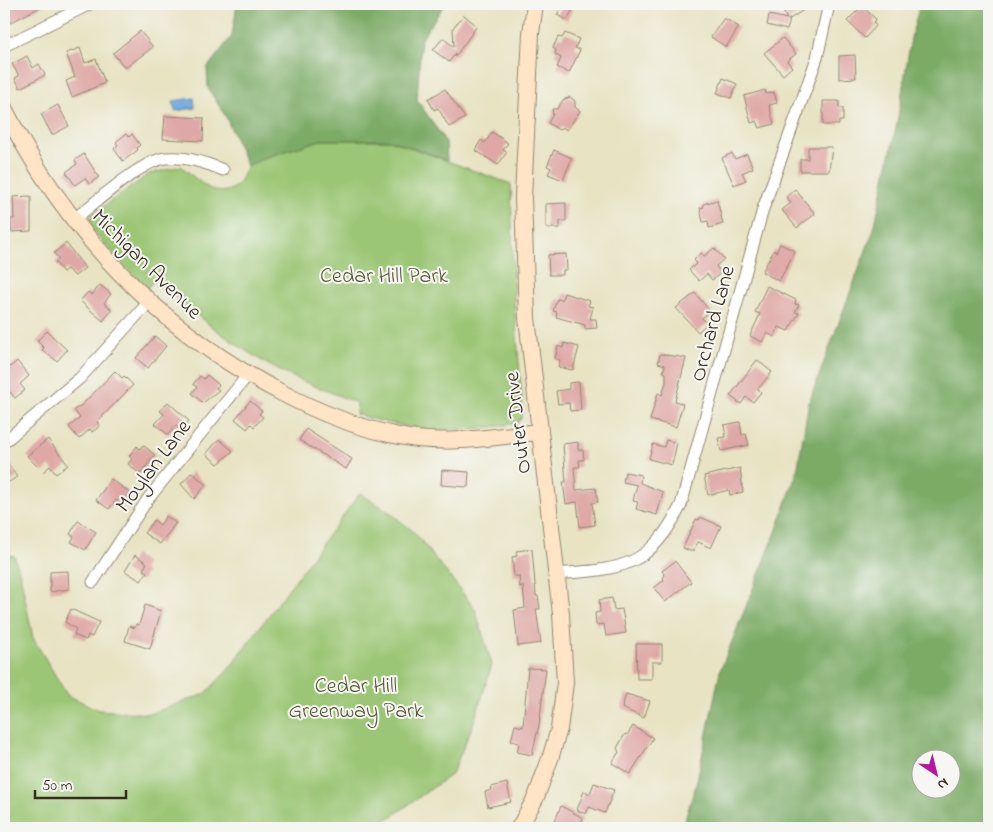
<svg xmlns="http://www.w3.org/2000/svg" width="993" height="832" viewBox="0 0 993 832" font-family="'Indie Flower',sans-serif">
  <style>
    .green { fill: #9bc674; stroke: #6b7849 }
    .forest { fill: #7cab66; stroke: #5c6a42; fill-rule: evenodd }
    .water { fill: #6fabe1; stroke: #556a80 }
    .building { fill: #dfa8a6 }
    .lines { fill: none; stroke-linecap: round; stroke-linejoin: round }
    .street-casing { stroke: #928670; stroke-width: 13 }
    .secondary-casing { stroke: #928670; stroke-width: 18 }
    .street { stroke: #fff; stroke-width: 11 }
    .secondary { stroke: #ffe4c6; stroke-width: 16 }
    .labels { text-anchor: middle; stroke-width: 4; stroke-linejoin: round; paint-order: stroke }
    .street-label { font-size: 22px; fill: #3b2a1e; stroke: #f6f6f2 }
    .park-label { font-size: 22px; fill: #585938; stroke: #f6f6f2 }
  </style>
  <rect width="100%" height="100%" fill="#f6f6f2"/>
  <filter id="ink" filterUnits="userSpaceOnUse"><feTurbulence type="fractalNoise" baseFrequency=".02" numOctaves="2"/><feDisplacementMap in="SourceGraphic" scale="10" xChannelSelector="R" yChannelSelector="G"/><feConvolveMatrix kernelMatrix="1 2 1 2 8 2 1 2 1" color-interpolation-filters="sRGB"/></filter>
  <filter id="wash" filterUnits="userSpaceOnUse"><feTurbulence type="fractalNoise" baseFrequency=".0096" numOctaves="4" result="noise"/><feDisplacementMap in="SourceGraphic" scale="20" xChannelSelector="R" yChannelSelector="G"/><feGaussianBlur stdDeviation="1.12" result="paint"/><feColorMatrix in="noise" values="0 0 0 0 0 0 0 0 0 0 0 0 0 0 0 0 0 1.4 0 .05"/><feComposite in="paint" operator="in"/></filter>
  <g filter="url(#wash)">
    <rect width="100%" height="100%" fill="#e8e3c3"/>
    <path class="green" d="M321,140H389L511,184L514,302L523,411L521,419L516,424C455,432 416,433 356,414L357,403C334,393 309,385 286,374C241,352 193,313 155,280L146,289L91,229L90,219L93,214L149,174L181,166C197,179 220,206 239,182C242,178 244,169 248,166C260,155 304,145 321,140Z
      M360,493L388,511L414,532L458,587L475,609L492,665L474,722L452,774L391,817L368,828H4V554L14,556L20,574L33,638L67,695L99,710L149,714L205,694L228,670Z"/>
    <path class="forest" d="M237,4H445L421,39L417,100L446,142L447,160L389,140H321L267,157L247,166L226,117L208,88L207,68L232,36Z
      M920,4H989V828H682L696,785L720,671L776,532L797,472L809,402L874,229L897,123L911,38ZM920,760H950V790H920Z"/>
    <path class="water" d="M194,98L195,108L175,111L173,101Z"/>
    <g id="blocks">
      <path class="building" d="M18,4H46L4,26V10Z
        M563,4H576L567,20L557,15Z
        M779,4H813L788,20H790L787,30L767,25L769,15L787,19Z
        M862,6L876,19L873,22L876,26L865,38L847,21Z
        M464,15L477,26L455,57V54L449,62L433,50L443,38L454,47L453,28Z
        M724,18L739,27L726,47L711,37Z
        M140,31L153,47L125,68L113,53Z
        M565,33L579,39L575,48L580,50L569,73L557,67L561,58L555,54L556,50L553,48L558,37L562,38Z
        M783,38L796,54L787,61L792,67L783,75L764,53Z
        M80,48L85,63L96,59L105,83L72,97L66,81L75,77L66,53Z
        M855,55L856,78L839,79V56Z
        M27,56L33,68L39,64L45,75L20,88L15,78L19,76L12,64Z
        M723,78L737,84L731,98L717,93Z
        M445,89L465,118L449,127L438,108L434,110L428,99Z
        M765,90L766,94L774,92L777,103L769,105L774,124L760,128L757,121L751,123L744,96Z
        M570,97L575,101V107L580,111L567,130L562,127L559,130L548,123L553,114L552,109H557L563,100Z
        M823,101H839V108H843V121H839V125H823Z
        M58,105L69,126L52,135L41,114Z
        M165,116L204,118L203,141L163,139Z
        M492,132L508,143L503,150L507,152L498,165L475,150L481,140L485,143Z
        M126,134L129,137L132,134L140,145L137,148L138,150L123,161L114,149L118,145L116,142Z
        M808,147H832L829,171H800V159H808Z
        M554,150L572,158L563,180L548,174L551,168L547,166Z
        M732,153L735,159L747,154L753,168L742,173L746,180L734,185L722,158Z
        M84,154L99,177L89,184L85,178L75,185L66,172L77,164L75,160Z
        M795,189L815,214L797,228L782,210L791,203L786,197Z
        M31,196V231L11,232L10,219H14L13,197Z
        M717,200L723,224L709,228L708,221L703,222L700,208L704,207L703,204Z
        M566,203V221H560V228H546V204Z
        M66,243L85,268L75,276L67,269L63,272L55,262L59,259L54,253Z
        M780,244L795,251L779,281L762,272L774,250L776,252Z
        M714,248L724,259L716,266L721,273L712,280L707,274L699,281L689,270L697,263L694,260L701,253L704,256Z
        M566,254L567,270H563V275H549L548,255Z
        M100,285L111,294L104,303L112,310L103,321L80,301L88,292L92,295Z
        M767,286L796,300L795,304L799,305L795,312L799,313L788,331L779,327L774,337L767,333L762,342L750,336L760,314L755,312Z
        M564,293L590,301L588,306L593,307L590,319H596L597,328L585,329V325L556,317L557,312L553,311L557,299L562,300Z
        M695,293L710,311L702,318L707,324L698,332L676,308Z
        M47,331L67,350L57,361L42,350L44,348L37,341Z
        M155,336L166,346L148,368L136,358Z
        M564,343L579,347L573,370L558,367L560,360L555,359L558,346L563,348Z
        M660,354L686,358L675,401L683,404L676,427L650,420L658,393L662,395L666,382V373L663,372L665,365L658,363Z
        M757,360L772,372L758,389L761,392L753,402L746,397L741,404L730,396Z
        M17,361L29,376L20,384L25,390L15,398L4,385V372Z
        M115,371L122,378L124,376L133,385L97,422L100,426L92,432L90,429L79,439L69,427L80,418L74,410L82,405Z
        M207,375L219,385L216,388L219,390L203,403L192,393L197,387L193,384L200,376L204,379Z
        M579,382L581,410L570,411L569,403L558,404L556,391L569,389V383Z
        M250,401L262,411L259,414L263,417L254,427L251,424L247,429L235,419Z
        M168,402L189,421L181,430L176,425L168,435L155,424L164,414L160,411Z
        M740,422L742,435L746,434L749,445L721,451L718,438L726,437L724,425Z
        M306,429L352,459L346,469L299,440Z
        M48,439L68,465L56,474L50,466L43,472L27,456Z
        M219,439L233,451L218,464L206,454Z
        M666,440L677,443L672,465L649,459L653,444L664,447Z
        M578,442V450H583L584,460H579L580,467H574L576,490L596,488L598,502L592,503L595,525L580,527L577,502L566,504L563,482H566L563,444Z
        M143,445L155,455L140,474L128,464L132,459L129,456L137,446L140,449Z
        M4,457L17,477L4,485Z
        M740,468L743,492L730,495L729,490L708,495L704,476Z
        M442,470L469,472L468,487L441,485Z
        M192,472L206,485L194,499L181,484Z
        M625,472L641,475L640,483L663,492L657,515L636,509L638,502L633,501L637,485L623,482Z
        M111,479L130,493L122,504L116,500L109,509L96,500Z
        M166,516L176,523L160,544L144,533L154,520L160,525Z
        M700,517L721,526L711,548L698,542L693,551H690L683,548L696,519L699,520Z
        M78,521L96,532L85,550L71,542L74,537L70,534Z
        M532,549L536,596H538L540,609H536L541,643L518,646L514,610L525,608L523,586L520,587L519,576H514L512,557L517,556L516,551Z
        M135,555L147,563L143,570L147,572L141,581L125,571Z
        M675,561L691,582L665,602L654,588L664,580L663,578L665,575L662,571Z
        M68,571L69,589L50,592V572Z
        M612,598L614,610L622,609L626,633L606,636L604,624L596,625L595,613L600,612L599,600Z
        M145,605L161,611L150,649L125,641L129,626L135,628L136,624L139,625Z
        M71,609L99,622L92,637L88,635L86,640L74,635L76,629L65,622Z
        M636,644H662V662H652V679H637Z
        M528,668L546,669L539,725L532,755L517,752L519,743L511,741L515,725L523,727Z
        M626,694L650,701L644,718L622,708Z
        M633,726L653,738L630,774L612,763L619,752L617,748L625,734L627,735Z
        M507,783L511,802L488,807L485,792L492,790L491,787Z
        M594,783L614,790L605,813L589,807L586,814L577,810L584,791L590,794Z
        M561,806L583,818L579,828H552Z"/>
    </g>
  </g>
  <g filter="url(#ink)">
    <use href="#blocks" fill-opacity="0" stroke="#928670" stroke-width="1"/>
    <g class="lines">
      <defs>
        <path id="street" d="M4,46L90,4
          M73,220C94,204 142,160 166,158C186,156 205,162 223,170
          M4,442L80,378L149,302
          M555,574C621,569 649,569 681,505L763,209L817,58L829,4
          M93,582L148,499L247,376"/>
        <path id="secondary" d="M4,108C65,230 160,331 282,393C318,412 358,428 399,436C445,446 492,437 538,432
          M519,828L536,797L550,759L559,729L565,683L561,614L527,318L523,197L531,33L535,4"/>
      </defs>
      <use href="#street" class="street-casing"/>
      <use href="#secondary" class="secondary-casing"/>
      <use href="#street" class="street"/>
      <use href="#secondary" class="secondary"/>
    </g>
  </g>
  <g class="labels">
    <g class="street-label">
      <text transform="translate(148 263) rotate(45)" y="8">Michigan Avenue</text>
      <text transform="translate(711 323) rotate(-75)" y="8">Orchard Lane</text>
      <text transform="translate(516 423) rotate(-97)" y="8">Outer Drive</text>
      <text transform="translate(152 465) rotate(-53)" y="8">Moylan Lane</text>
    </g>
    <g class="park-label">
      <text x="384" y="282">Cedar Hill Park</text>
      <text x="356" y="692">Cedar Hill<tspan x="356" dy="25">Greenway Park</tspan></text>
    </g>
  </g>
  <rect width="993" height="832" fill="none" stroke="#f6f6f2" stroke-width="20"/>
  <g transform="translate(936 774) rotate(145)"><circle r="24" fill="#f6f6f2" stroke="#aba49d"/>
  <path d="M0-4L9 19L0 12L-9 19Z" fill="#b5179e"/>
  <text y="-8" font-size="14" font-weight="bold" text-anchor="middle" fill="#3b2a1e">N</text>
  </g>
  <path d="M35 790v8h91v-8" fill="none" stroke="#3b2a1e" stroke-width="2.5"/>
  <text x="42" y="790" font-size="15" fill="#3b2a1e" stroke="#f6f6f2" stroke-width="4" paint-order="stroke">50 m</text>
</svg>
